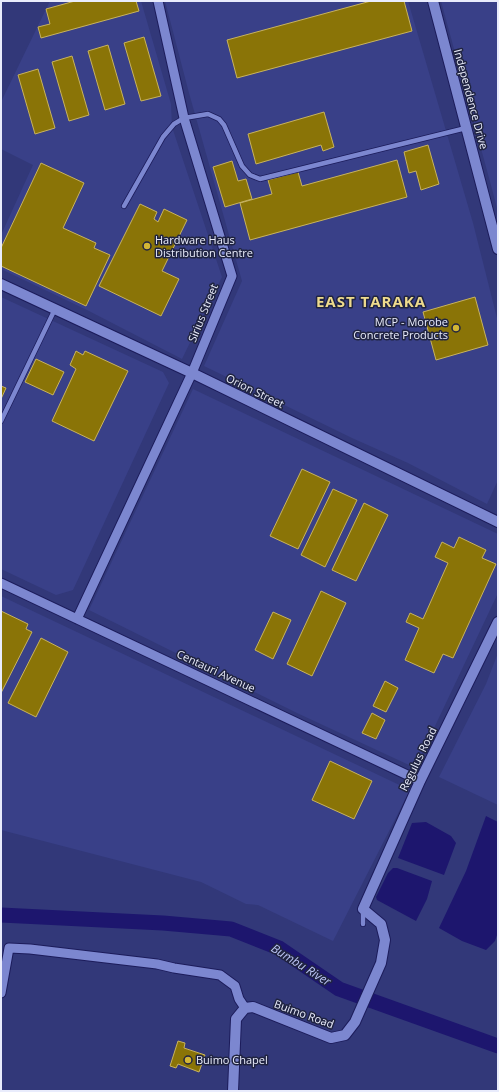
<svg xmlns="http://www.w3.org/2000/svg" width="499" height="1092" viewBox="0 0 499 1092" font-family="'Open Sans',sans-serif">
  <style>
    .built { fill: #394088 }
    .water { fill: #1d166e }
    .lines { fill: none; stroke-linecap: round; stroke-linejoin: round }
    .river { stroke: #1d166e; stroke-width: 15 }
    .building { fill: #8a7407; stroke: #c8b35d }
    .service-casing { stroke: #1c1c5b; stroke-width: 6 }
    .minor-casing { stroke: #1c1c5b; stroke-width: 11 }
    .tertiary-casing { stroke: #1c1c5b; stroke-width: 12 }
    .secondary-casing { stroke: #1c1c5b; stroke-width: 12 }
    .service { stroke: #7c87d0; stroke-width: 4.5 }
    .minor { stroke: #7c87d0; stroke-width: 9 }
    .tertiary { stroke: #7c87d0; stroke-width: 10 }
    .secondary { stroke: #7c87d0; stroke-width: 10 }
    .poi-dot { fill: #d3b635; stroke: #202441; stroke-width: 1.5 }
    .labels { text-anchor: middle; stroke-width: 3; stroke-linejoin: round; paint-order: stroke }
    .street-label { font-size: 11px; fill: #e9ecfc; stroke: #202441 }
    .poi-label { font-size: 11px; fill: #e9ecfc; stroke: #202441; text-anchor: start }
    .water-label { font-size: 12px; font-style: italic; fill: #bbc4f5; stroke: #202441 }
    .district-label { font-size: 15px; font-weight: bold; letter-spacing: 1px; fill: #eedb8d; stroke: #202441 }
  </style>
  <rect width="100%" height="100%" fill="#323879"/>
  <path class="built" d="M50,1H141L171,104L172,127L222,277L182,359L87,310L1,269V235L33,165L1,149V102Z
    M165,1H408L473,223L498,322V480L487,504L408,463L352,438L204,366L242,281L189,93Z
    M441,1H498V212L492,189Z
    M1,297L163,372L169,383L73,590L56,595L1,569Z
    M193,389L498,534V593L418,762L409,765L297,713L89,610Z
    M1,596L410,790L333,941L258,905L246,904L201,882L1,830Z
    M498,653V805L439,777L486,684Z"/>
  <path class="water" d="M486,816L498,822V932L495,941L486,950L462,941L439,928L466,871Z
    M426,822L451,836L456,843L444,875L398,858L412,823Z
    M393,868H397L432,881L427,899L416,921L377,900L376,897L388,873Z"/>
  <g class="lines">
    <path class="river" d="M1,915L163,923L231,929L279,948L339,989L498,1046"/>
  </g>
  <path class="building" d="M75,1H136L139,11L41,38L38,27L50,24L46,9Z
    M371,1H404L412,31L237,78L227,40Z
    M144,37L161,96L141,101L124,43Z
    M108,45L125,104L105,110L88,51Z
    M72,56L89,115L69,121L52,62Z
    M38,69L55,128L35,134L18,75Z
    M324,112L334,147L323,151L321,145L256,164L248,134Z
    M428,145L439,184L421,190L416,171L409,173L404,152Z
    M397,160L407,197L250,240L240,203L272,194L268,180L298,172L302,186Z
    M232,161L238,181L246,179L252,199L225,207L213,167Z
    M41,163L84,183L63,228L96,243L94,248L110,255L86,306L1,266V248Z
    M140,204L157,212L154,219L158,222L164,209L187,220L162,271L179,279L161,316L99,286Z
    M475,297L488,345L436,360L423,312Z
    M76,351L83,355L85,351L128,371L94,441L52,421L76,369L70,365Z
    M36,359L64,372L53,395L25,382Z
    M1,386L6,388L1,399Z
    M302,469L330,482L298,549L270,536Z
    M333,489L357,500L325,567L301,555Z
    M364,503L388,515L356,581L332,570Z
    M459,537L486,550L482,558L496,564L453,658L443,654L434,673L405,660L419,628L406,622L410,613L423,619L448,563L435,557L442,542L454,548Z
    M321,591L346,603L312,676L287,664Z
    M1,611L28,624L26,629L32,632L1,693Z
    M273,612L291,620L273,659L255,650Z
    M41,638L68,652L36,717L8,703Z
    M385,681L398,688L386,712L373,706Z
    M372,713L385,720L376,739L362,733Z
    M330,761L372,781L354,819L312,800Z
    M178,1041L185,1043L184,1048L205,1055L199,1072L178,1064L176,1068L170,1066Z"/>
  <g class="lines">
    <defs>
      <path id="service" d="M124,206L163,137L174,124L184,118L208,114L219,119L224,125L242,166L250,175L260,179L466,128
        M1,421L55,309
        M363,909V924"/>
      <path id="minor" d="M1,583L420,781
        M77,619L192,373L232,276L184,118L158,1
        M1,993L9,948L30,949L157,964L174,968L220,975L235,986L239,999L245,1008"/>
      <path id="tertiary" d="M1,284L192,373L498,522
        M233,1091L236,1019L245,1008L253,1007L331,1038L345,1035L355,1022L381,963L385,940L381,924L363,909L420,781L498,622"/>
      <path id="secondary" d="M433,1L498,249"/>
    </defs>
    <use href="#service" class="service-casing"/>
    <use href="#minor" class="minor-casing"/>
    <use href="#tertiary" class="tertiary-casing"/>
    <use href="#secondary" class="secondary-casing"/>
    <use href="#service" class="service"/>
    <use href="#minor" class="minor"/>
    <use href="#tertiary" class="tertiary"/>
    <use href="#secondary" class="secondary"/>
  </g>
  <g class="poi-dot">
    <circle cx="147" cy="246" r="4"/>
    <circle cx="456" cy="328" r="4"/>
    <circle cx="188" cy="1060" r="4"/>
  </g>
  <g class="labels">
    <g class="street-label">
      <text transform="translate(471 99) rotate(75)" y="4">Independence Drive</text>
      <text transform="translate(203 313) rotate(-68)" y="4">Sirius Street</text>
      <text transform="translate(255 391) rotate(26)" y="4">Orion Street</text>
      <text transform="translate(216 671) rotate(25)" y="4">Centauri Avenue</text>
      <text transform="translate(418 759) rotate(-64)" y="4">Regulus Road</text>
      <text transform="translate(304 1014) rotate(20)" y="4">Buimo Road</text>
    </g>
    <g class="poi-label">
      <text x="155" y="244">Hardware Haus<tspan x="155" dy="13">Distribution Centre</tspan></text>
      <text x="448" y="326" text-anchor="end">MCP - Morobe<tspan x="448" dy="13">Concrete Products</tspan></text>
      <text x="196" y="1064">Buimo Chapel</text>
    </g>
    <g class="water-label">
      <text transform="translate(301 965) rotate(32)" y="4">Bumbu River</text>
    </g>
    <g class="district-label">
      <text x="371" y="307">EAST TARAKA</text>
    </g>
  </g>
  <rect width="499" height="1092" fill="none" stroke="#e9ecfc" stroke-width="4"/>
</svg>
